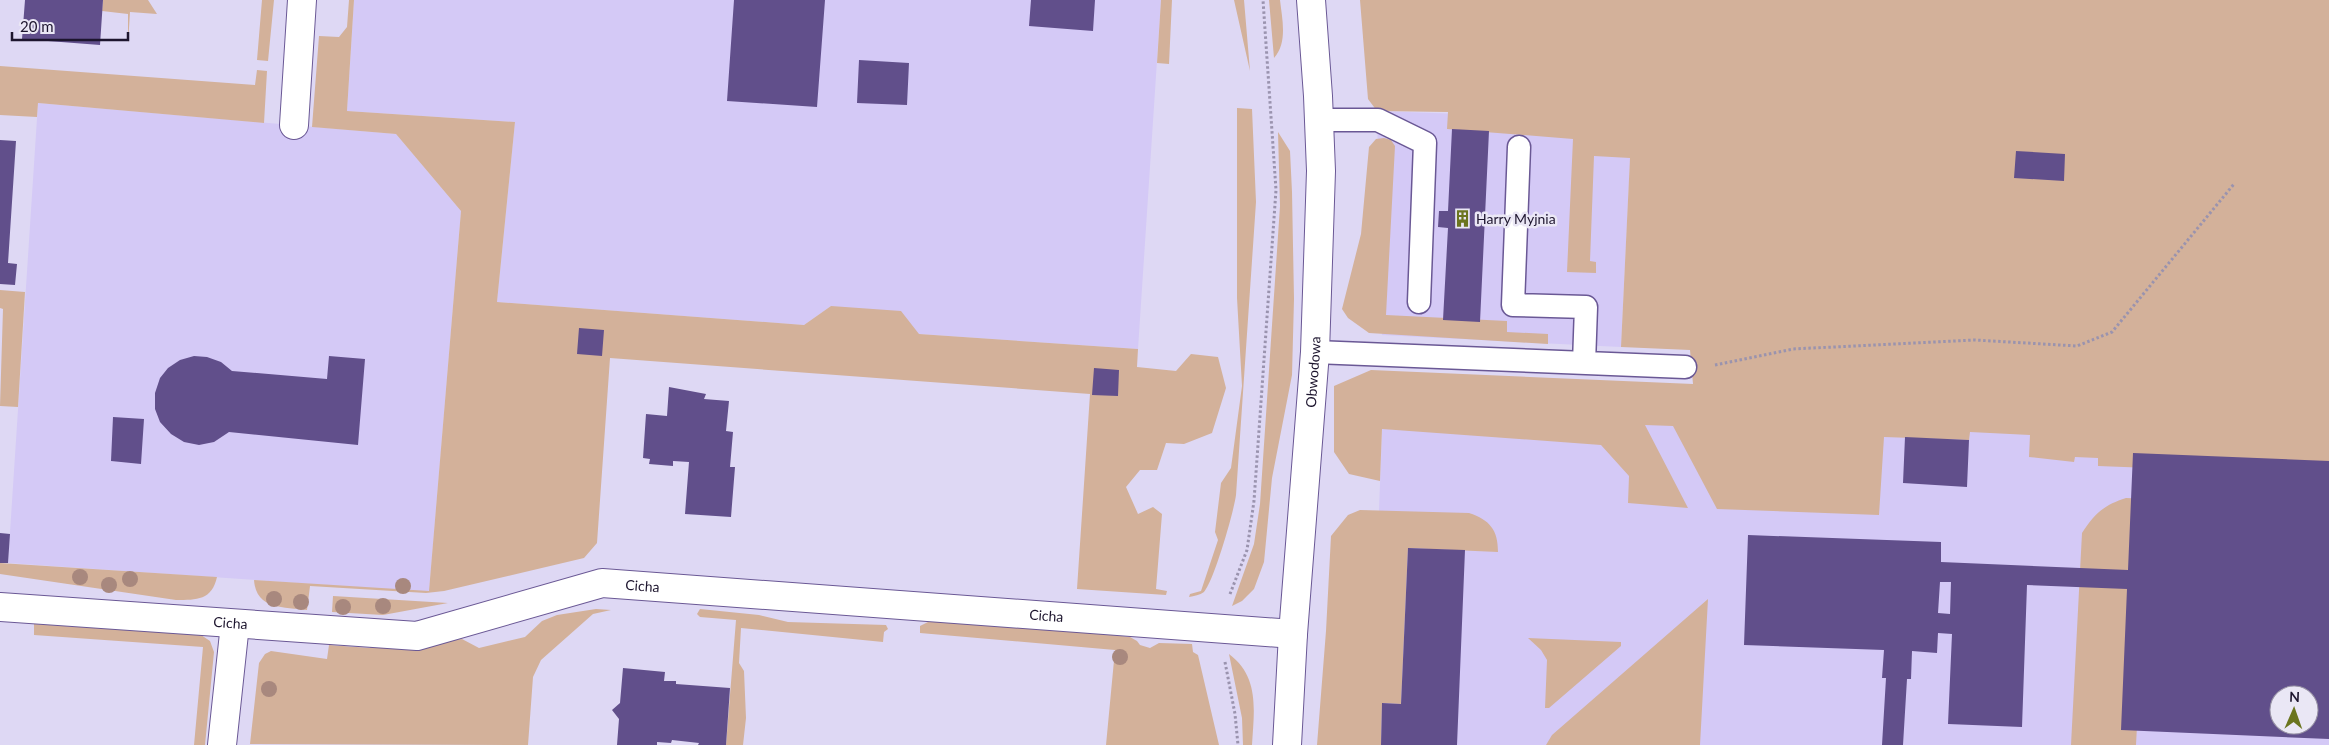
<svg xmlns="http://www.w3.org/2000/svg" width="2329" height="745" viewBox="0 0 2329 745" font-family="Lato,sans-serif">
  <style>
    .built { fill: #d4c9f6; fill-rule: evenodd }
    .green { fill: #d3b19a }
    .building { fill: #614f8b; fill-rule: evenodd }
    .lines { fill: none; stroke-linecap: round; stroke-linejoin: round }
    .lane-casing { stroke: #6a5895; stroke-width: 25 }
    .street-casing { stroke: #6a5895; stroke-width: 30 }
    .secondary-casing { stroke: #6a5895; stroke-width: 30 }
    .path { stroke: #9a93ae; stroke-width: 3; stroke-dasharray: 2.5 2.5; stroke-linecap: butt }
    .lane { stroke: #fff; stroke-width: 22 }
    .street { stroke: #fff; stroke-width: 28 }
    .secondary { stroke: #fff; stroke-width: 28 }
    .tree { fill: #a8887e }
    .labels { text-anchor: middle; stroke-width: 5; stroke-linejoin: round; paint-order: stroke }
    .poi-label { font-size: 14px; fill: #1d152e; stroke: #eae7f5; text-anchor: start }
    .street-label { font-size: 14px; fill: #1d152e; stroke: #eae7f5 }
  </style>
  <rect width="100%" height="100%" fill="#ded8f4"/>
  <path class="built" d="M354,0H1161L1138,349L919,334L831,306L804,325L497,302L515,122L347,111Z
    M38,103L396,134L461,211L429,592L8,563Z
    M1377,111L1632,120L1621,347L1382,335Z
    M1384,380L2329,417V745H1370ZM2279,695H2309V725H2279Z"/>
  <path class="green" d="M103,0H148L157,14L130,12L128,44V14L102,11Z
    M262,0H274L268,61L257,60Z
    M349,0H354L347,111L515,122L497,302L804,325L831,306L901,311L919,334L1138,349L1137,367L1176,371L1191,354L1218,357L1226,388L1212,433L1184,444L1166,443L1157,470H1140L1126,487L1138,514L1153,507L1162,514L1156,589L1167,591L1166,595L1077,589L1090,394L610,358L597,543L584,558L444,591L426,593L310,586L307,610C285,607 256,610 254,580L429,591L461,211L396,134L312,127L319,36L339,37L347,27Z
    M1161,0H1172L1169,64L1157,63Z
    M1234,0H1244L1250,71Z
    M1269,0H1280C1282,19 1288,42 1274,58Z
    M1360,0H2329V464L2150,468L2098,466V458L2075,457L2074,462L2029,457L2030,435L1970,432L1969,440L1884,437L1879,515L1717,509L1673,426L1645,425L1688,508L1628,503L1629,476L1601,445L1382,429L1380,481L1349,474L1334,452V386L1371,370L1693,384L1690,350L1621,347L1630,158L1594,156L1590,261L1596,262V273L1567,272L1573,139L1447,129L1448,112L1377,111L1368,99Z
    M0,66L255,85L257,70L267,71L264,123L38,103L37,117L0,115Z
    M1237,108L1252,109L1256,202L1236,495C1234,511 1214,581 1204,592C1200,595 1194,596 1189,597L1190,594L1201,591L1218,540L1215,532L1221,483L1231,468L1242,386L1237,298Z
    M1278,132L1290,151L1292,192L1294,299L1292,375L1272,478L1264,562L1254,589L1242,601L1232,606L1254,544L1260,504L1280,206Z
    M1384,138L1391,140L1395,146L1386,315L1507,321V332L1548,334V344L1369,333L1348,318L1342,309L1361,234L1369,147L1376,139Z
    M0,290L25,292L18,407L0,406L3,309L0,308Z
    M2126,498L2149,499L2136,745H2071L2082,533C2094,514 2104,505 2126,498Z
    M1360,510L1469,513C1490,520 1498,530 1498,552L1408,548L1401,704L1382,703L1381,745H1317L1326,631L1331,536L1348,515Z
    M0,563L217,577C212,600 197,600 176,600L0,574Z
    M333,596L448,603L383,615L332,612Z
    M1708,599L1700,745H1546L1552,735Z
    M596,609L611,610L593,614L541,660L533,677L528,745L250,744L259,663L265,654L271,651L327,659L329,645L370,648L371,642L426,643L462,639L479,648L525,637L542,621L557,615Z
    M700,609L759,615L788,622L886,625L888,629L884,632L883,642L741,628L739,663L744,671L746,718L743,745H726L736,620L700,617L697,614Z
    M950,619L1007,623L1130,637L1137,641L1140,645L1150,648L1159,643L1192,644L1193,652L1198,655L1219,745H1106L1115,650L920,633V626L928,622Z
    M34,624L201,635L210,641L214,652L205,745H194L203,647L34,635Z
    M1528,638L1621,642V646L1549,708H1545L1547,660L1541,650Z
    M1229,654C1260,677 1254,711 1252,745H1243L1242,718Z"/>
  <path class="building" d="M25,0H103L100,45L22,39Z
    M734,0H825L817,107L727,101Z
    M1031,0H1095L1093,31L1029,26Z
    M859,60L909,63L907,105L857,103Z
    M1452,129L1489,131L1480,322L1443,320L1448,228L1438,227L1439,211H1448Z
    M0,140L16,141L8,263L17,264L15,285L0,284Z
    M2016,151L2065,154L2064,181L2014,178Z
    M579,328L604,330L602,356L577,354Z
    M194,356L207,357L221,362L232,371L327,379L329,356L365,359L358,445L229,432L214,442L199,445L184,442L171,434L160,422L155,409V393L160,378L168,368L180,360Z
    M1094,368L1119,370L1118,396L1092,395Z
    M669,387L706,394L704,399L729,401L726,431L733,432L730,467H735L731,517L685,514L689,462L673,461V466L649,464L650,459L643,458L646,414L667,416Z
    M113,417L144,419L141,464L111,461Z
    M1905,437L1969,440L1967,487L1903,483Z
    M2133,453L2329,461V739L2121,730L2127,589L2027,585L2022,727L1948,724L1952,634L1938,633L1937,653L1912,651L1911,679H1907L1903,745H1882L1886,678H1882L1884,650L1744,645L1748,535L1941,542V562L2128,570ZM1940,582H1951L1950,614L1938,613ZM2279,695H2309V725H2279Z
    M0,533L10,534L8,563H0Z
    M1408,548L1465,550L1457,745H1381L1382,703L1401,704Z
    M623,668L665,672L664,681H676V684L730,688L726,745H698L699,743L672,740L671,743L657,742V745H617L619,719L612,710L620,703Z"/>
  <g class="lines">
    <defs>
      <path id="lane" d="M1319,120H1378L1425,143L1419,302
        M1519,147L1513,305L1586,307L1584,363
        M1315,352L1685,367"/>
      <g id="street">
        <path d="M294,125L302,0"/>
        <path id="s1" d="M0,607L417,636L602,583L1293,634"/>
        <path d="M222,745L235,624"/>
      </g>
      <g id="secondary">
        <path id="s2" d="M1287,745L1293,634L1315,352L1321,171L1318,96L1311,0"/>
      </g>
    </defs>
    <use href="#lane" class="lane-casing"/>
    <use href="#street" class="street-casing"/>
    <use href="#secondary" class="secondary-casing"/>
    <path class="path" d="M1715,365L1793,349L1975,340L2077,346L2112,332L2234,184
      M1230,594L1247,550L1254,501L1276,190L1263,0
      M1225,662L1235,714L1238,745"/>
    <use href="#lane" class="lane"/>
    <use href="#street" class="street"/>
    <use href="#secondary" class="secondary"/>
  </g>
  <g class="tree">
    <circle cx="80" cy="577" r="8"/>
    <circle cx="130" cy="579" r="8"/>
    <circle cx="109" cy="585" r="8"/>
    <circle cx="403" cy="586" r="8"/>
    <circle cx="274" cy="599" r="8"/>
    <circle cx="301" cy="602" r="8"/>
    <circle cx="383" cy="606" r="8"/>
    <circle cx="343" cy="607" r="8"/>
    <circle cx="1120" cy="657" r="8"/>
    <circle cx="269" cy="689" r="8"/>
  </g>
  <defs>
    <symbol id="building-bare" viewBox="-9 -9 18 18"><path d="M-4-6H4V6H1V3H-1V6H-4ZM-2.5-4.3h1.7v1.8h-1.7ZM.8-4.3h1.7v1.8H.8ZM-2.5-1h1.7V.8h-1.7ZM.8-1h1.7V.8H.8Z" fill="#6b751f" stroke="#eae7f5" stroke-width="2.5" paint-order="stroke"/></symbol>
  </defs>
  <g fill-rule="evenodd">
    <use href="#building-bare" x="1450" y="206" width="25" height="25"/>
  </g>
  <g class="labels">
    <g class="poi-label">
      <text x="1476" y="224">Harry Myjnia</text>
    </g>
    <g class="street-label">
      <text dy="5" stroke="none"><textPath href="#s2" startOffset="374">Obwodowa</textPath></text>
      <text dy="5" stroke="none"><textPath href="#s1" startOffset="651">Cicha</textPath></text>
      <text dy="5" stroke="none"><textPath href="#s1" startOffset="1056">Cicha</textPath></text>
      <text dy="5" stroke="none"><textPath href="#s1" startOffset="231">Cicha</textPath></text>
    </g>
  </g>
  <g transform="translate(2294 710) rotate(2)"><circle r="24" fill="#eae7f5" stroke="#9893a5"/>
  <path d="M0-4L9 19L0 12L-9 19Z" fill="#6b751f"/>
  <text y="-8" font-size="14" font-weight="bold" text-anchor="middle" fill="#1d152e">N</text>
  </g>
  <path d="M12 32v8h116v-8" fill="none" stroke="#1d152e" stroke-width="2.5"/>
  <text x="20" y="32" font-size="15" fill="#1d152e" stroke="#eae7f5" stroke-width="4" paint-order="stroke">20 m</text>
</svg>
